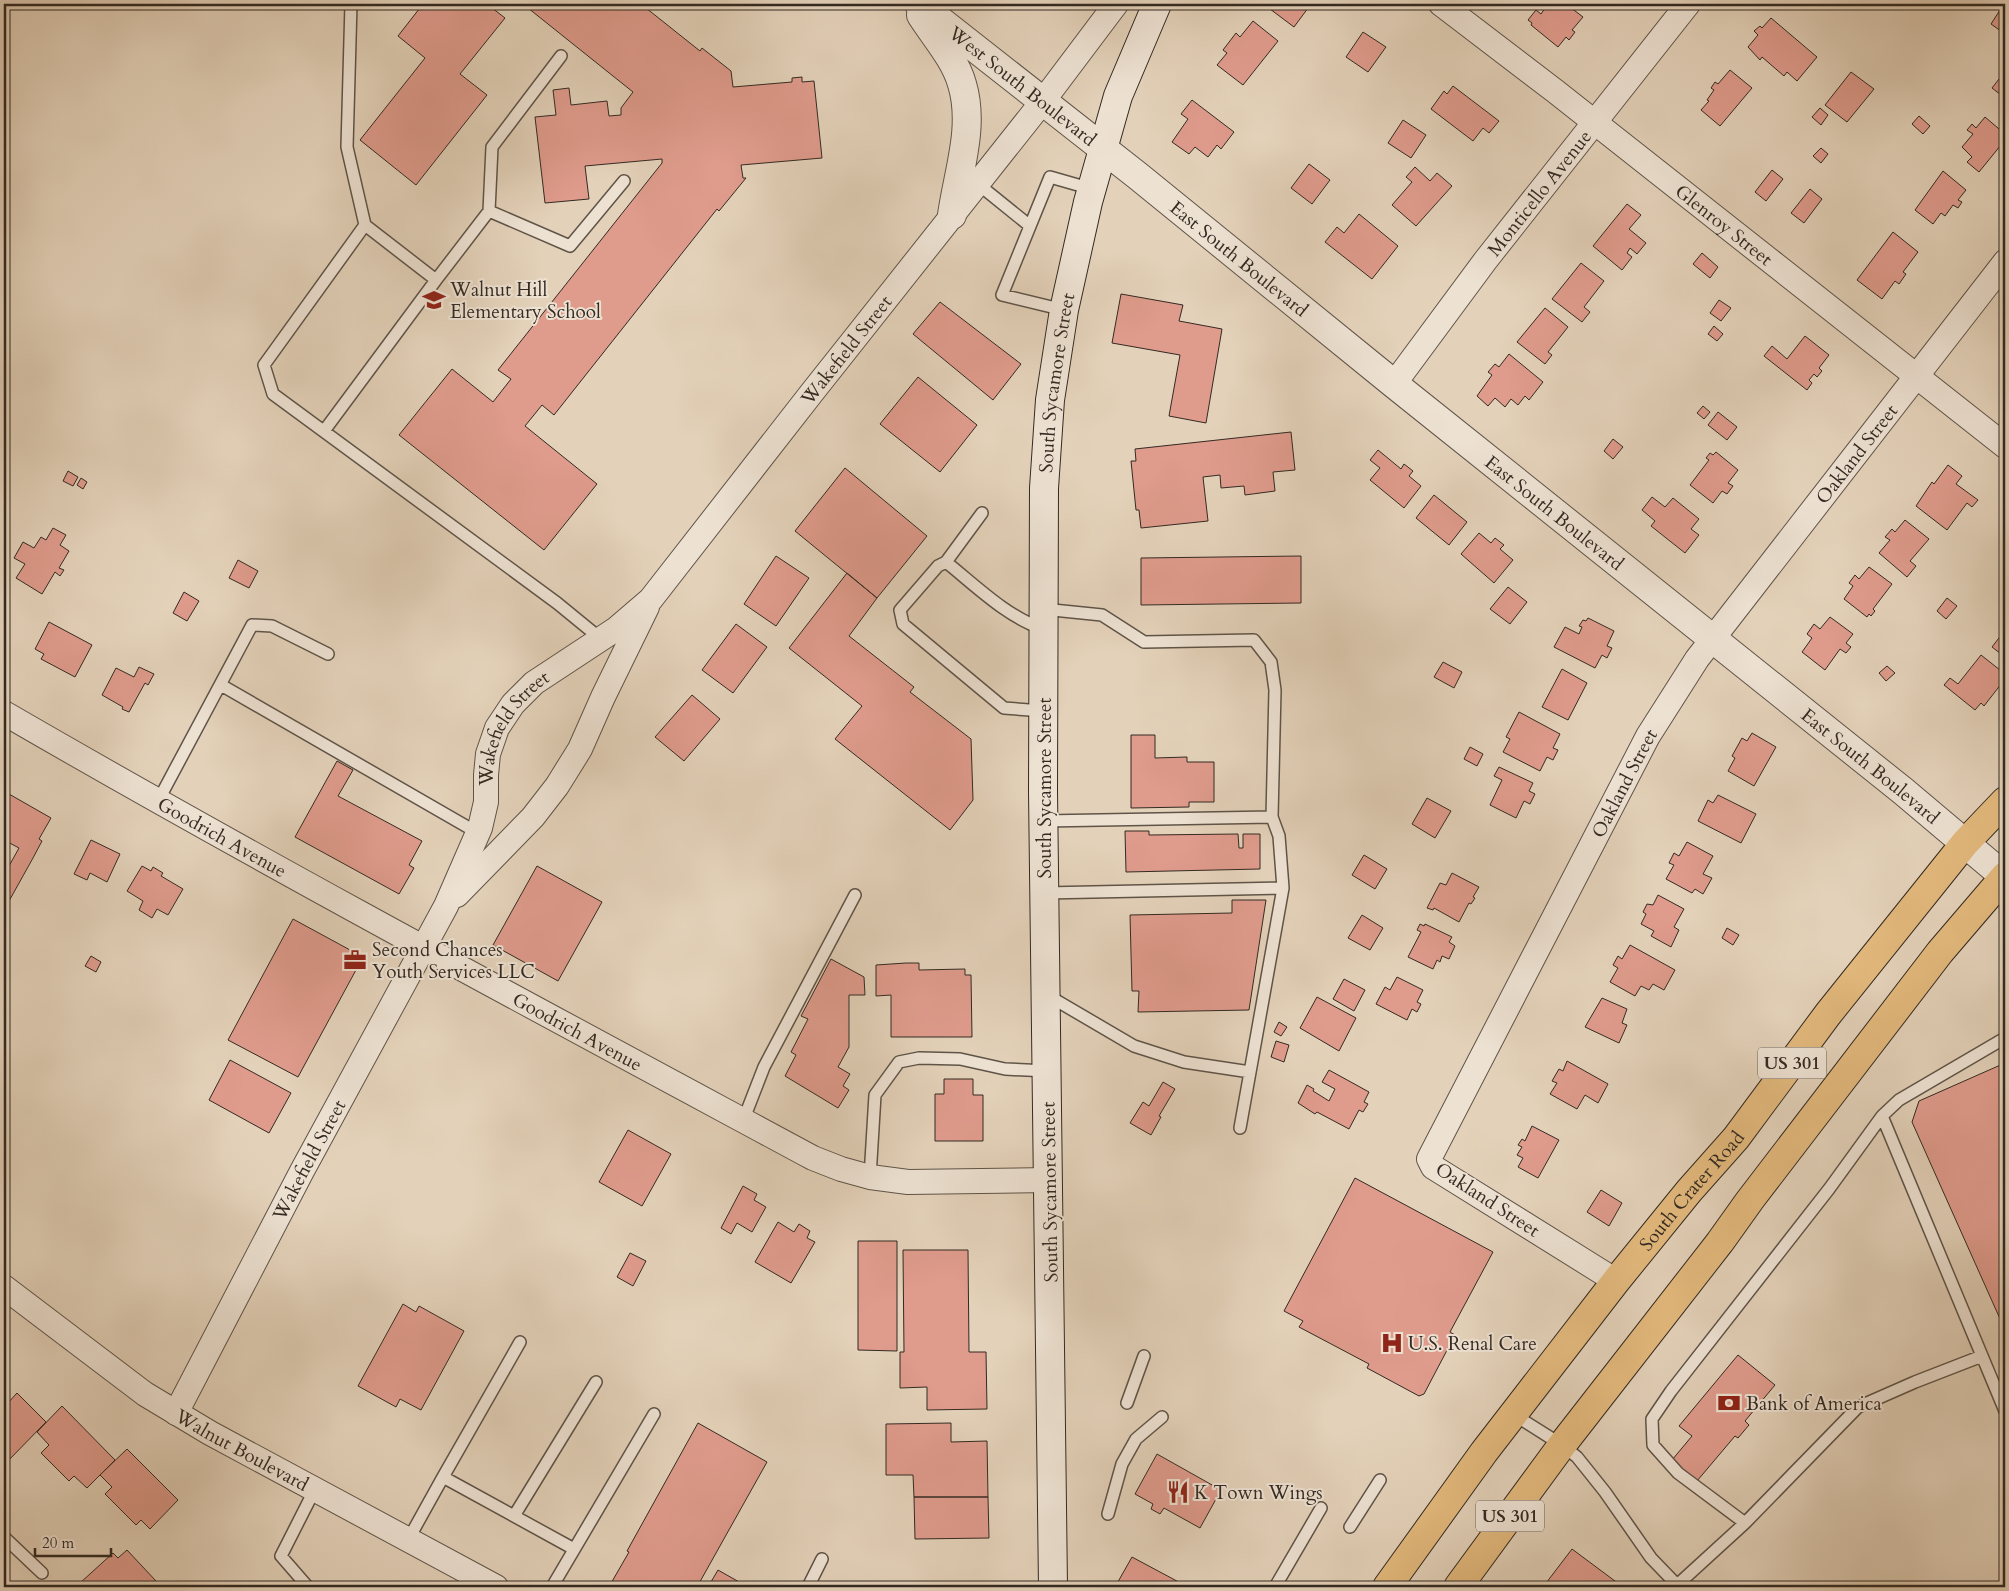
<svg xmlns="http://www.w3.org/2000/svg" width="2009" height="1591" viewBox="0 0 2009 1591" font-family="Cardo,serif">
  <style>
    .building { fill: #df9b8c; stroke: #332a22 }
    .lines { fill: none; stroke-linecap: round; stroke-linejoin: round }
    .service-casing { stroke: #5f5448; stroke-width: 14 }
    .minor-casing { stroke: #5f5448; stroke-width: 26 }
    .tertiary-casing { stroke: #5f5448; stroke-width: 30 }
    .secondary-casing { stroke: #332a22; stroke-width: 30 }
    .primary-casing { stroke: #332a22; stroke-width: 30 }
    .service { stroke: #ede1d2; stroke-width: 11 }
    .minor { stroke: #ede1d2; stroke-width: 24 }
    .tertiary { stroke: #ede1d2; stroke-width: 28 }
    .secondary { stroke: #ede1d2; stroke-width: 28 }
    .primary { stroke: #e2b87c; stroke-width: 28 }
    .labels { text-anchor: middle; stroke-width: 4; stroke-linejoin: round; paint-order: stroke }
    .shield { fill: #ede1d2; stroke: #6b6157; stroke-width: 1 }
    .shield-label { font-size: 18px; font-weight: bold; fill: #332a22 }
    .street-label { font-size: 19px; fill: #332a22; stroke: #ede1d2 }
    .poi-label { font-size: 19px; fill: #332a22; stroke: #ede1d2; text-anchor: start }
  </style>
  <rect width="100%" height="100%" fill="#e3d1b9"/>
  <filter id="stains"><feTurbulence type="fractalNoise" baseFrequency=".004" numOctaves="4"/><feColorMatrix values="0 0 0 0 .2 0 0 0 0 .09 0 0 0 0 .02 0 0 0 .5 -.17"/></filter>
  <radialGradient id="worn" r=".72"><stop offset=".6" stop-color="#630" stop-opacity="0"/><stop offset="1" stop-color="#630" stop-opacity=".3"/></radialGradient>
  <path class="building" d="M423,4H487L505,18L460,74L487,95L416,185L360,140L425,58L398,36Z
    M523,4H641L700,51L702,48L731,71L733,87L792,82V78L802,77V82L814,81L822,158L741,165L743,178H746L719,211L717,209L554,415L542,405L525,426L597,484L544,550L399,435L452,369L493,402L511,379L498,370L662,163V159L585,166L589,199L545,203L535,117L556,115L553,90L569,88L571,105L607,101L609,116L621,115V108L633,92Z
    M1274,4H1311L1294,27L1270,9Z
    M1544,4H1566L1583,17L1572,30L1575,32L1569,40L1566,37L1558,47L1531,25L1532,23L1528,20L1536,10L1541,14L1545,8L1542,6Z
    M2000,10L2005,13V34L1991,24Z
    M1771,18L1817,57L1797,81L1787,72L1784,76L1762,57L1760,60L1748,47L1758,35L1754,31L1760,26L1762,28Z
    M1253,21L1278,41L1243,85L1217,65L1227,53L1223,50L1236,33L1240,37Z
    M1363,32L1386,47L1368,72L1346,57Z
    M1730,70L1752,88L1720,126L1701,110L1709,101L1707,100L1714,90L1711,88L1715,82L1718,84Z
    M1851,72L1874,89L1847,122L1825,105Z
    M1999,79L2005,83V98L1992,88Z
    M1453,86L1499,121L1489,133L1483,128L1473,141L1431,109L1444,91L1447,94Z
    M1192,100L1234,132L1221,149L1217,145L1208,157L1195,147L1189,154L1172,142L1188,119L1181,114Z
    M1820,108L1828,115L1821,125L1812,117Z
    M1919,116L1930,126L1923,134L1912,124Z
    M1985,117L2005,134V140L1979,172L1967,162L1972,157L1962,147L1973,134L1967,130L1972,124L1976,128Z
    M1403,120L1426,135L1411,158L1388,143Z
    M1821,148L1828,154L1821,163L1813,156Z
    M1309,164L1330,180L1312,204L1291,188Z
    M1415,167L1430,181L1437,173L1452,186L1416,226L1392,205L1412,182L1406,177Z
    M1772,170L1783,179L1766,201L1755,192Z
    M1943,171L1966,190L1958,200L1962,202L1958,208L1953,205L1945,216L1941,213L1933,224L1915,210Z
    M1810,189L1822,199L1804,223L1791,213Z
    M1627,204L1641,215L1629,229L1646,243L1637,254L1630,248L1627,253L1632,257L1622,270L1593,246Z
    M1359,214L1398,246L1372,279L1325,242L1337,227L1344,233Z
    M1893,232L1918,252L1903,272L1906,274L1899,284L1895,281L1882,299L1857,280Z
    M1702,253L1718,267L1710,278L1693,264Z
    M1581,263L1604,281L1584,307L1590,312L1582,322L1552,299Z
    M1121,294L1183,305L1179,321L1222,329L1206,423L1169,416L1180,355L1112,343Z
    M1719,300L1731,308L1721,321L1710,313Z
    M940,302L1021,364L993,400L913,334Z
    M1545,308L1568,327L1548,352L1552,355L1545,364L1517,342Z
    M1714,326L1723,334L1717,341L1708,334Z
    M1805,336L1829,355L1819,368L1822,371L1817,377L1814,374L1809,380L1812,383L1807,390L1764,356L1772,346L1787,359Z
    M1509,354L1543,382L1529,400L1525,396L1518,405L1511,399L1505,407L1495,398L1488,406L1477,396L1492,375L1488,372L1495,364L1499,367Z
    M918,377L977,425L940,472L880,424Z
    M1703,406L1710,412L1704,419L1697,413Z
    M1718,412L1737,427L1727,440L1708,425Z
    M1291,432L1295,470L1273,472L1275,491L1245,495L1244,486L1221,488L1220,475L1203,477L1208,521L1141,528L1139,510H1136L1131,461H1136L1135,449Z
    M1613,439L1623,447L1613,459L1604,451Z
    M1378,450L1401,469L1404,464L1413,471L1409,476L1421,486L1404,508L1370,480L1380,468L1370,460Z
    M1716,452L1738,470L1728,483L1733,486L1727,494L1722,491L1713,503L1690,485L1709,460L1706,458L1710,453L1713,455Z
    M1948,465L1962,476L1956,484L1978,500L1972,507L1967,503L1947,530L1916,506L1932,482L1934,484Z
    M845,468L927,536L877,598L795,531Z
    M68,471L78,477L73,486L63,481Z
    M81,478L87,482L83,489L77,485Z
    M1434,495L1467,522L1449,545L1416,518Z
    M1652,497L1665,507L1673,498L1699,519L1691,529L1699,535L1685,553L1651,526L1655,521L1642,510Z
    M1905,520L1929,539L1910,561L1916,566L1907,577L1879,553L1890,540L1885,537L1892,529L1895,532Z
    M53,528L66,535L60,545L69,551L59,568L64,570L60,576L55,572L42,594L16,578L25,564L14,558L23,542L34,548L41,537L46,540Z
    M1479,533L1491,543L1495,538L1504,545L1500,549L1513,560L1494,583L1461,554Z
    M776,556L809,578L776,626L744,604Z
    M1301,556V603L1141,605V558Z
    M238,560L258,571L249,588L229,578Z
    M1869,567L1892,584L1873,609L1875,611L1871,616L1869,614L1867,617L1844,599L1853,586L1849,583L1855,575L1859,579Z
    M847,573L877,598L849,636L914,687L910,692L971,739L973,800L950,830L835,739L862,706L789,648Z
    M1508,587L1527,602L1510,624L1490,609Z
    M184,592L199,601L187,621L173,613Z
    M1947,598L1957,606L1946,619L1937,611Z
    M1830,617L1853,634L1846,643L1851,647L1846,653L1840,649L1825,670L1802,652L1812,638L1807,634L1814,624L1820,629Z
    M1588,618L1614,631L1607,646L1612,648L1607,658L1602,655L1595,668L1554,647L1565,627L1579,634L1582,627L1579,626L1583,620L1586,621Z
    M49,622L92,645L75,677L41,659L44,654L35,649Z
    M736,624L767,647L733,693L702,670Z
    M2005,630V657L1992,647Z
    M1981,655L2005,674V679L1984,706L1981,703L1975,710L1944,685L1950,678L1958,684Z
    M1443,662L1462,672L1454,688L1434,677Z
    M1887,666L1895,673L1886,681L1879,673Z
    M139,667L154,674L148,685L145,683L129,712L122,709L123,707L102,695L116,668L134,677Z
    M1562,669L1587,683L1568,720L1542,707Z
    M692,695L720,719L684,761L655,737Z
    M1519,712L1560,734L1553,748L1558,750L1553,760L1547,757L1540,771L1503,752L1510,739L1506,737Z
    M1752,733L1776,747L1754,786L1728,771L1735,758L1732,756L1742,738L1747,741Z
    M1131,735H1155V758L1187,757V762H1214V802H1189V807L1131,808Z
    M1470,747L1483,754L1477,766L1464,759Z
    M337,761L353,770L338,796L422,841L409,865L414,868L399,894L295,837Z
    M1499,767L1533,783L1529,791L1535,794L1530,804L1524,801L1516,818L1490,805L1502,780L1494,776Z
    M9,794L51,818L39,839L42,841L33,858L4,910V875L19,848L4,840V835L8,828L4,825V803Z
    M1718,795L1756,814L1741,843L1698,821L1708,800L1713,803Z
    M1427,798L1451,811L1435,838L1412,824Z
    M1125,831H1149V835L1238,834L1239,848H1243V834H1260V869L1126,872Z
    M91,840L120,854L107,882L90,873L87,880L74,874Z
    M1687,842L1713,856L1703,874L1712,878L1703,894L1695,889L1692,893L1666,879L1674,865L1669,863L1674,853L1679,856Z
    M1364,855L1387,869L1375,889L1352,875Z
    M142,866L151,871L153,867L163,873L161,876L183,889L168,915L157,909L152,918L139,910L143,901L127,891Z
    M537,866L602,902L558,981L493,945Z
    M1452,873L1479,887L1473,897L1475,898L1471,904L1469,903L1459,922L1434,908L1433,910L1427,908L1440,883L1446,885Z
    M1658,895L1684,909L1674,927L1679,930L1671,947L1651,936L1654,931L1641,924L1646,914L1643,912L1647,904L1653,905Z
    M1232,900H1266L1249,1010L1138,1012L1139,991H1132L1130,915L1232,913Z
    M1362,915L1383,928L1370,950L1348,938Z
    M293,919L363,957L298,1077L228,1040Z
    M1420,924L1424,926L1425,924L1452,937L1449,942L1455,946L1449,959L1442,956L1440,962L1437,960L1433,969L1408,957L1421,932L1417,930Z
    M1727,928L1739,935L1733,945L1722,938Z
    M1630,945L1675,970L1664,990L1653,984L1649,990L1641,986L1635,996L1610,982L1618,968L1613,965L1618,956L1622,959Z
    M91,956L101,962L96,972L85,966Z
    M831,959L864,977L865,995H849V1047L838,1067L850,1074L843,1086L849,1090L838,1108L785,1076L796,1055L791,1052L808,1019L801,1016Z
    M906,963H919V970L965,969V975H971L972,1037H891V995L876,996V965Z
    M1397,977L1423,990L1417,1002L1421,1004L1417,1012L1412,1009L1407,1020L1376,1004L1385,987L1390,990Z
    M1344,979L1365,990L1354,1011L1333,999Z
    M1317,997L1356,1018L1339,1051L1300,1028Z
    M1602,998L1627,1009L1622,1023L1627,1025L1619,1043L1585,1027Z
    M1279,1022L1287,1027L1281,1036L1274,1032Z
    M1276,1041L1289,1045L1284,1062L1271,1057Z
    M230,1060L291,1093L269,1133L209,1100Z
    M1567,1061L1608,1084L1598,1103L1585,1095L1577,1109L1550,1094L1557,1083L1552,1081L1559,1069L1563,1071Z
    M2005,1063V1330L1912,1122L1919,1101Z
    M1329,1070L1369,1092L1364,1102L1368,1104L1363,1112L1359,1110L1349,1129L1317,1112L1315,1114L1298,1103L1307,1085L1314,1089L1313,1091L1329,1101L1335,1089L1322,1082Z
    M944,1079H973V1095H983V1141H935V1094H944Z
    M1163,1082L1175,1089L1159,1116L1161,1117L1151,1135L1130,1123L1143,1102L1149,1106Z
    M1532,1126L1559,1140L1538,1178L1518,1167L1523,1158L1517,1155L1522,1147L1518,1145L1522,1139L1525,1141Z
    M628,1130L671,1154L642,1206L599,1182Z
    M1355,1178L1493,1252L1450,1332L1455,1335L1424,1394L1419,1396L1367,1368L1369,1364L1299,1327L1303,1321L1284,1311Z
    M743,1186L757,1194L754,1200L766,1207L752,1232L737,1223L731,1234L721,1228Z
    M1601,1190L1622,1203L1609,1226L1587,1212Z
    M778,1222L794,1232L799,1224L810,1231L807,1238L815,1242L791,1283L755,1262Z
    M858,1241H897V1351L858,1350Z
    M903,1250H968L969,1352H986L987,1409L927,1410V1387L900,1388V1352H904Z
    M630,1253L646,1261L633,1286L617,1277Z
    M403,1304L416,1312L419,1306L464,1331L421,1410L400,1399L396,1407L358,1386Z
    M1738,1355L1775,1385L1745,1421L1749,1425L1738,1438L1735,1436L1697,1481L1672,1460L1692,1436L1679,1426Z
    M17,1393L46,1422L4,1465V1401L7,1404Z
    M62,1406L115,1460L87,1488L74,1476L69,1481L41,1453L49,1445L37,1432Z
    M698,1423L767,1462L697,1587H613L610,1585L629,1552L627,1551Z
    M951,1423V1442L987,1441L988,1497H914L913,1475H886V1424Z
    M127,1449L178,1500L150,1529L141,1520L136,1525L105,1494L112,1487L100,1475Z
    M1157,1454L1221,1490L1200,1528L1164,1508L1160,1514L1151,1509L1153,1504L1135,1494Z
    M914,1497H988L989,1538L915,1539Z
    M1572,1549L1623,1587H1543Z
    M127,1550L156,1581L150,1587H84L80,1583L113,1553L118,1558Z
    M1132,1557L1188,1587H1115Z
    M718,1570L748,1587H708Z
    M827,1584H848V1587H827Z
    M929,1584L930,1587H855V1586Z"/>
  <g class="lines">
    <defs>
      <path id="service" d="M351,4L347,147L365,225L264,365L273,394L557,603L601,639
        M978,184L1030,226
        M489,211L492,147L561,56
        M436,280L489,211L570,246L624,181
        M1064,310L1002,295L1050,177L1092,189
        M324,431L436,280L365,225
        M946,562L982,513
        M1043,609L1102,615L1144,642L1254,640L1271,662L1275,690L1272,817L1279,836L1283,888
        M1043,629C1007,617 976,586 946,562L938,566L900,610L903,624L1004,708L1043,711
        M221,685L478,833
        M158,801L252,625L272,626L328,654
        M1044,821L1272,817
        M1045,893L1283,888L1240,1128
        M1047,995L1134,1046L1184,1062L1250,1072
        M2005,1038L1899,1100L1882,1116L2005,1411
        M743,1121L764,1067L855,895
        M870,1177L875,1095L899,1062L919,1058L960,1059L1005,1069L1047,1071
        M520,1342L443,1477L574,1549
        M1127,1403L1144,1356
        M1513,1414L1562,1445L1577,1457L1605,1492L1651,1558L1679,1587
        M1108,1514L1122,1464L1136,1439L1162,1417
        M514,1516L596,1382
        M1745,1523L1678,1473L1653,1445L1652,1419L1671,1391L1829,1189L1882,1116
        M1350,1527L1380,1480
        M4,1537L42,1573
        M408,1540L443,1477
        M1678,1584L1690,1587
        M308,1587L281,1556L315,1489
        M552,1587L654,1414
        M808,1587L822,1559
        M1275,1587L1321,1508
        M1675,1587L1745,1523L1858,1407L1915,1382L1982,1356"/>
      <g id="minor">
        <path id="s1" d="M1441,4L1555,91L2005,446"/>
        <path id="s2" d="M1394,384L1485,261L1688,4"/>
        <path id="s3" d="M4,713C270,867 542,1012 813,1158L841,1169L870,1177L908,1182L1049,1180"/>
        <path d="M457,895L533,817L557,786L580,749L603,697L647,607"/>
        <path id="s4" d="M1616,1281L1433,1167L1429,1159L1648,736L1697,659L2005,262"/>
        <path id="s5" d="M4,1287L145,1394L210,1433L496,1587"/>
        <path id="s6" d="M176,1413L302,1171L446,906L480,828L486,802V775L488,754L497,728L513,704L534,683L616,629L651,599L810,395L1043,101L1116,4"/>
      </g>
      <g id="tertiary">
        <path id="s7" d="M919,4L1138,176L1394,384L1903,791L2005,877"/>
        <path d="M921,15C935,37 955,59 962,84C975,127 958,172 952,215"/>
      </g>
      <g id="secondary">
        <path id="s8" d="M1053,1587L1043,791L1044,488L1050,400L1064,310L1088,202L1118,96L1157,4"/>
      </g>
      <g id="primary">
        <path id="s9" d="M1387,1587L1484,1452L1616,1281L1689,1191L1736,1138L1828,1014L1965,843L2005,801"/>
        <path d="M1458,1587L1562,1445L1720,1242L1750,1200L1940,952L2005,876"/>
      </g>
    </defs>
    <use href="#service" class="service-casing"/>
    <use href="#minor" class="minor-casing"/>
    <use href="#tertiary" class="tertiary-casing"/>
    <use href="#secondary" class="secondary-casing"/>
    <use href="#primary" class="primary-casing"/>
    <use href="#service" class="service"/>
    <use href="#minor" class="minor"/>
    <use href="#tertiary" class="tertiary"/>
    <use href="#secondary" class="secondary"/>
    <use href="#primary" class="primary"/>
  </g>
  <defs>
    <symbol id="school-bare" viewBox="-9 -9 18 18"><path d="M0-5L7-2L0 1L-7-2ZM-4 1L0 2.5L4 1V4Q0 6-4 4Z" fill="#8f2418" stroke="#ede1d2" stroke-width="2.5" paint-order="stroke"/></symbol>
    <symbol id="office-bare" viewBox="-9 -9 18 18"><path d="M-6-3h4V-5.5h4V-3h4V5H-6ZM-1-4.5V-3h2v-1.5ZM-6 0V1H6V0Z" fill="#8f2418" stroke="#ede1d2" stroke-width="2.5" paint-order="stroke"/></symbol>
    <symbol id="hospital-bare" viewBox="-9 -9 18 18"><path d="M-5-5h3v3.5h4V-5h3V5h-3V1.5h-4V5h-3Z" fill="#8f2418" stroke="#ede1d2" stroke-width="2.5" paint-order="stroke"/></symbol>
    <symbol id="bank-bare" viewBox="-9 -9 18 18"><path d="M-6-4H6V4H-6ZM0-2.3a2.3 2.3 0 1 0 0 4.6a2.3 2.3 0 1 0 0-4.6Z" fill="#8f2418" stroke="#ede1d2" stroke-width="2.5" paint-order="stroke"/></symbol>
    <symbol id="restaurant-bare" viewBox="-9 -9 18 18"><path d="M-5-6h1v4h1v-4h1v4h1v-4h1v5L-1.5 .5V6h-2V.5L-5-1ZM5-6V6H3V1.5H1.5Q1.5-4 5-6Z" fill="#8f2418" stroke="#ede1d2" stroke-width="2.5" paint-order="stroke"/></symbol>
  </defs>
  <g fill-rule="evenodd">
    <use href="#school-bare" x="418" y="284" width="32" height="32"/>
    <use href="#office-bare" x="339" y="944" width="32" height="32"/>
    <use href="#hospital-bare" x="1376" y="1327" width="32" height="32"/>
    <use href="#bank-bare" x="1713" y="1387" width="32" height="32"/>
    <use href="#restaurant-bare" x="1162" y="1476" width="32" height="32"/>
  </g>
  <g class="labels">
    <g class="shield">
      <rect x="1758" y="1047.5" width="68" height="31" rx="4"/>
      <rect x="1476" y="1500.5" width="68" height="31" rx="4"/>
    </g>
    <g class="shield-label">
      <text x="1792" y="1069">US 301</text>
      <text x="1510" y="1522">US 301</text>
    </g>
    <g class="street-label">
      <text dy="7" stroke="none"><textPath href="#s7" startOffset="132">West South Boulevard</textPath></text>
      <text dy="7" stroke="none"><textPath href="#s2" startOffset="240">Monticello Avenue</textPath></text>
      <text dy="7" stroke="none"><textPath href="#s1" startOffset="359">Glenroy Street</textPath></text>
      <text dy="7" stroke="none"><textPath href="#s7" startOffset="409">East South Boulevard</textPath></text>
      <text dy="7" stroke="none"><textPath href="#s6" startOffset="1281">Wakefield Street</textPath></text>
      <text dy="7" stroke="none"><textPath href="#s8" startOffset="1205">South Sycamore Street</textPath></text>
      <text dy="7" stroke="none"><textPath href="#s4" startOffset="1052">Oakland Street</textPath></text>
      <text dy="7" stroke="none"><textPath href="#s7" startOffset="814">East South Boulevard</textPath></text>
      <text dy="7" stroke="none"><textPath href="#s6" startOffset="769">Wakefield Street</textPath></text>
      <text dy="7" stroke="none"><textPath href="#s7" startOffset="1219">East South Boulevard</textPath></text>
      <text dy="7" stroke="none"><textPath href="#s4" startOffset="648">Oakland Street</textPath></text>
      <text transform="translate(1044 788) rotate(-90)" y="7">South Sycamore Street</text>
      <text dy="7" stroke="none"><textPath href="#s3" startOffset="251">Goodrich Avenue</textPath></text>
      <text dy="7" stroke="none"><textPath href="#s3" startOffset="656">Goodrich Avenue</textPath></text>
      <text dy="7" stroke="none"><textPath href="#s6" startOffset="286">Wakefield Street</textPath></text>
      <text dy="7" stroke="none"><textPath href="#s9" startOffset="500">South Crater Road</textPath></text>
      <text transform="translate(1049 1192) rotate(-91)" y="7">South Sycamore Street</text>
      <text transform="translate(1488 1199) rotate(33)" y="7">Oakland Street</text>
      <text dy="7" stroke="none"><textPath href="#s5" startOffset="289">Walnut Boulevard</textPath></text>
    </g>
    <g class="poi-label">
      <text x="450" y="296">Walnut Hill<tspan x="450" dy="22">Elementary School</tspan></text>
      <text x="372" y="956">Second Chances<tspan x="372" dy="22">Youth Services LLC</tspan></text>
      <text x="1408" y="1350">U.S. Renal Care</text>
      <text x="1746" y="1410">Bank of America</text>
      <text x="1194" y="1499">K Town Wings</text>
    </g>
  </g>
  <rect width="2009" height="1591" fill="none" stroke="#e3d1b9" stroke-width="20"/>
  <rect x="5" y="5" width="1999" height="1581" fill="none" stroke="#332a22" stroke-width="2.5"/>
  <rect x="10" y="10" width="1989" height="1571" fill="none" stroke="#332a22"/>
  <path d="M35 1548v8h76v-8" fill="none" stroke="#332a22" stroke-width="2.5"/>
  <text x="42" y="1548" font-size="15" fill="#332a22" stroke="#ede1d2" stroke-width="4" paint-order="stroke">20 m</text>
  <rect width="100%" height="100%" filter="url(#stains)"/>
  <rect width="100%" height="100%" fill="url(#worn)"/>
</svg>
